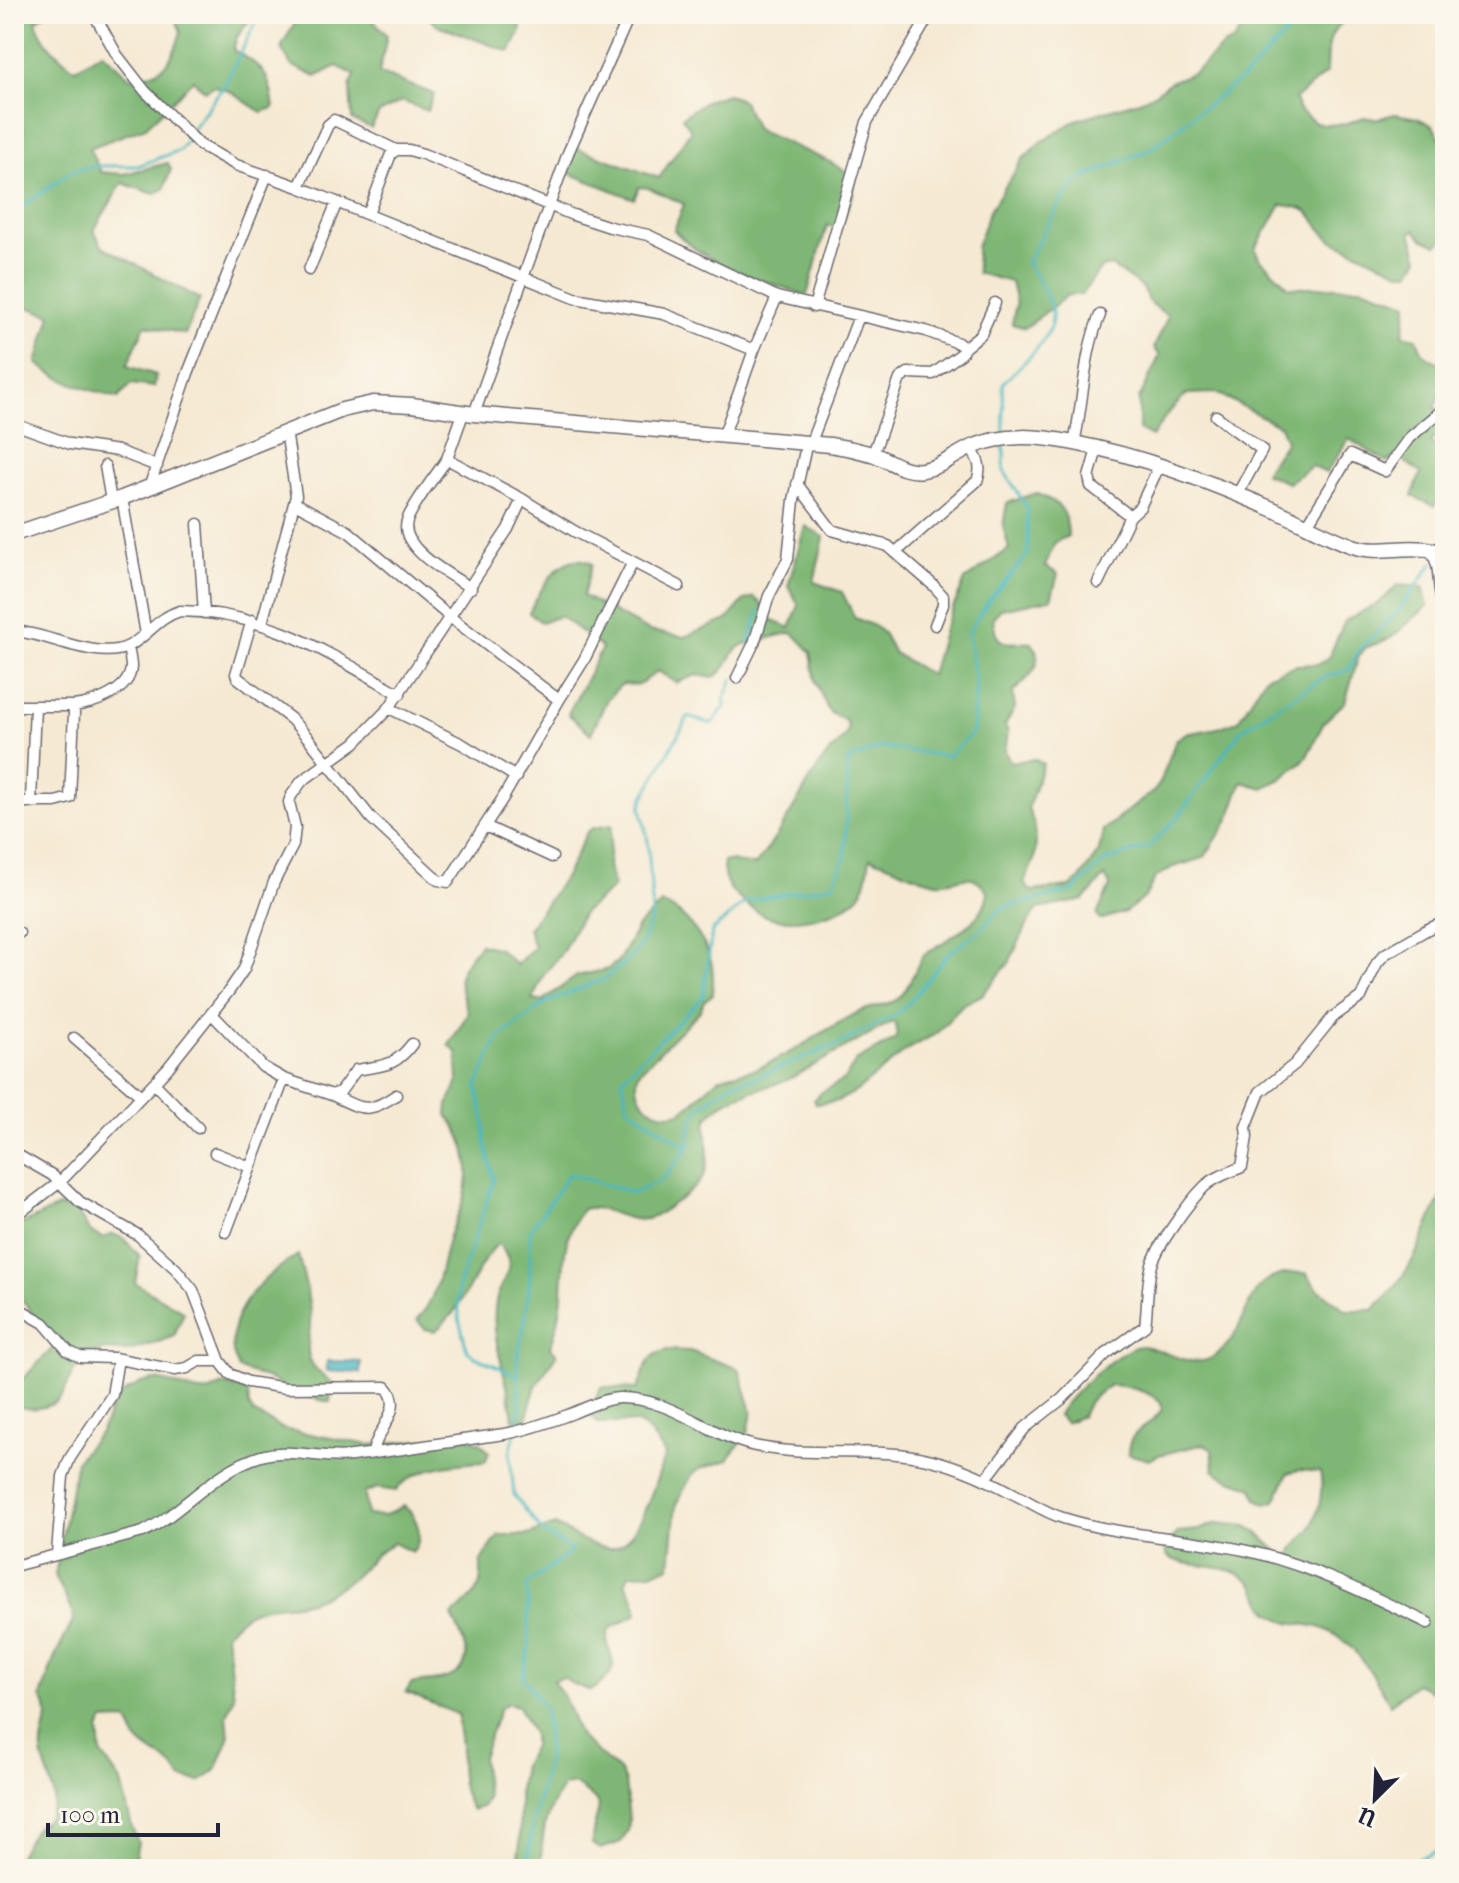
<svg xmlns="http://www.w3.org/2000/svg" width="1459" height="1883" viewBox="0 0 1459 1883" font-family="'IM FELL French Canon',serif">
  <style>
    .forest { fill: #7eb775; stroke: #506c58; stroke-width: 2 }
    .water { fill: #49b7c1; stroke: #366c7e; stroke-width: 2 }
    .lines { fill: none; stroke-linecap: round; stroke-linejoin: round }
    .stream { stroke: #49b7c1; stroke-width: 3 }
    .street-casing { stroke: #6c6870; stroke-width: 13 }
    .secondary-casing { stroke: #6c6870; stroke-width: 17 }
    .street { stroke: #fff; stroke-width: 10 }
    .secondary { stroke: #fff; stroke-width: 14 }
  </style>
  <rect width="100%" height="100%" fill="#fbf7ec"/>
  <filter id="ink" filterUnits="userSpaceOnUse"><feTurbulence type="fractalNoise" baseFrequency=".0125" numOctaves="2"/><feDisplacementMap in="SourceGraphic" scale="16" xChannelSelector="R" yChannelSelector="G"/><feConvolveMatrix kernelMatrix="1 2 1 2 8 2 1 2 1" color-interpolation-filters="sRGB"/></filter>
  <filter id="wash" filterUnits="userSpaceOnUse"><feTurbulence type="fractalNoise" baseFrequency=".006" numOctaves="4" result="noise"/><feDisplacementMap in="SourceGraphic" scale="32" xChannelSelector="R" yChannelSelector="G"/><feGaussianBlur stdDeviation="1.8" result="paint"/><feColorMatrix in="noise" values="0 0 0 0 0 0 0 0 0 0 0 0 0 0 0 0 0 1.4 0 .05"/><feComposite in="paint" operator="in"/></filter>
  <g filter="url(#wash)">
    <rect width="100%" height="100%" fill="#f5e9d2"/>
    <path class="forest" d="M14,14H45L36,21C43,43 57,55 75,69L102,52L130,78C163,75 173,62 181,31L172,14H254L237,37L233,50C263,66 270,74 274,108L261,112L229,91L214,86L205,91L193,80L146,127L89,148L101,172L124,174L168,163L171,169L164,189L154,194L122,183L94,230L102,246L200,299L185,334L145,325L127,366L156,375L154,387L131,384L118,398C89,389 60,383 37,363L51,315L19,304L14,315Z
      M285,14H368L387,35L379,73L434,94L427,111L402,101L379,113L371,128L352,120L350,87L355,75L337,66L316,77L291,65L281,48L296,20Z
      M424,14H499L521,23L520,33L510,52L437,25Z
      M1243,14H1354C1327,31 1328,41 1327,72L1295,99L1298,109L1314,122L1324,125L1345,124L1364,117L1375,119L1395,114L1418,118L1433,126L1445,146V237L1437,245L1423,239L1415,230L1411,232L1419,258L1410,272H1400L1332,240C1308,221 1319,207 1281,205L1255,249L1259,258L1289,287H1362L1408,303L1403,335L1417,338C1421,354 1428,360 1445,364V388L1435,407L1445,417V432L1430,441L1445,460V493L1434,506L1412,496L1421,473L1397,456L1387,462L1349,439L1326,473L1312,466L1288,483L1264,473L1286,441L1280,426L1217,393L1187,394L1168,413L1152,437L1139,430V399L1160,355L1154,348L1168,316L1148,301L1143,288L1111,266L1101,268L1081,295H1068L1025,328L1012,324L1016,304L1011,282L977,273L976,247L990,210L1023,159L1038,144L1076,120L1139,101L1153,95L1170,82L1195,72L1223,46L1234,41L1242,28Z
      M727,94L743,101L755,127L759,131L828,161L855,177L853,195L839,229L827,225L807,295C764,281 704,265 674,230L684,204L649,188L639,187L634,199L566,172L576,148L659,178L691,130L682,117L706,101Z
      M1036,493C1060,504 1067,508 1068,536L1055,542L1045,566L1058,574L1051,599L1001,609L993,617C996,652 1006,640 1032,643C1047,665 1029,677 1013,692L1015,708L1005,725L1008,732L1005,752L1011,762L1034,759L1043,764L1028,808C1035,823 1038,843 1034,859C1032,868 1026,875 1024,884L1031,891L1070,887L1079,880L1099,851L1103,830L1154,791L1160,783L1176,740L1185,734L1218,728L1238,721L1266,676L1297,665L1319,664L1328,659L1345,621L1379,603L1398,585L1423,587L1428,606L1391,638L1365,648L1359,656L1345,702L1324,722L1306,758L1281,779L1263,788L1242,782L1228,821L1204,858L1173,867L1155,878L1145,897L1125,912L1100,920L1097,915L1110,886L1105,876L1084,900L1038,909L1029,921L1009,963L982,995L962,1005L937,1033L908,1049L857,1091L838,1101L816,1104L814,1100L822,1092L845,1079L856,1061L895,1039L897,1034L895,1023H890C860,1040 829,1056 799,1074C773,1090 731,1090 710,1115C704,1122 707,1130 707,1138C709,1173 707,1179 679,1200C670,1205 662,1213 653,1217C628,1227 606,1203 582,1209C559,1244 565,1266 561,1305C559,1320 555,1333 550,1347L557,1354L536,1386L526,1419L513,1420C510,1380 489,1342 496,1301C501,1275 521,1268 498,1243C472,1270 467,1306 435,1331L425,1329L417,1320C438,1297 440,1268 448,1239C453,1223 463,1208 466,1191C472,1163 465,1136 447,1115L448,1105L458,1082L457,1052L449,1045L468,1013C456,975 454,976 480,944L499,949L516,965L534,947L528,929L566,875L587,832L593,828L612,825L608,866L614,887L583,913L563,951L543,976L532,1000L542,1001L577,976L608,969L619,960L638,926L661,904C683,909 705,940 711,961C714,972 713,983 713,994L704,1001L700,1011L639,1072C629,1098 656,1121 680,1112C694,1106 704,1088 717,1080C729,1072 745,1073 758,1068C794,1054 824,1029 859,1012C870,1006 891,1006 899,998C911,986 914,969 923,956C946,938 984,925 988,892C970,865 958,885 937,882C913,878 893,864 870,858C868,869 867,885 860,894C842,915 798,924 772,918C759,915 750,907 740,899C728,889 721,877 724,861C736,860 743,865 755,865C781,834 798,798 820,764C829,752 841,743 848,731L846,721L829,712L816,683L811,652L793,633C781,634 772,637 761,641C749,645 742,641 733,654C725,666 727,669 713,678L697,675L676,683L658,671L639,685L622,684L607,699L591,734L568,714L602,648L560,616L541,622L529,613C539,592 563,545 592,564L583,596L649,631L684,637L727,620L744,600L754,597L769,611L768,618L790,628L799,605L788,586L805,526L824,537L814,582L842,592L855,618L874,626L883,633L894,653L931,675L944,629L965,580L1009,549L1003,526L1007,503Z
      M1445,1191V1697L1416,1684L1390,1704C1373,1674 1351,1634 1314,1626C1298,1623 1288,1624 1273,1615C1256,1603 1262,1584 1239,1574C1217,1563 1190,1569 1168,1557L1164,1547L1179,1532L1198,1530L1218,1523L1246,1526L1256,1531L1280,1554L1290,1557C1295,1541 1300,1542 1309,1530C1319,1516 1324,1488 1320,1472L1299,1470L1288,1473L1275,1501L1266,1504L1257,1499L1253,1488C1239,1482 1225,1480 1214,1470L1212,1449L1204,1444L1159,1455L1149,1460L1128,1454C1128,1428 1150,1429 1162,1409L1161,1402C1149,1391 1127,1386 1110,1385L1089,1401L1082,1416L1065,1423L1058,1415C1065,1398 1123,1345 1142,1346C1164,1348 1191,1371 1213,1357C1258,1329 1234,1269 1306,1273L1318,1289L1346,1310H1373C1390,1294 1409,1271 1418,1249C1427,1229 1434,1210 1445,1191Z
      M58,1207L75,1208L90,1232L102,1238L113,1234L123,1238L140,1256L135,1283L184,1312L174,1336C159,1343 143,1347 127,1351C120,1352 114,1350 108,1350C98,1350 88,1359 80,1365C67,1375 70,1386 61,1397C51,1409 27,1412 14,1404V1388L54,1347L26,1304L14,1296V1228Z
      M298,1255C303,1273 308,1292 310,1311C313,1346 294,1356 332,1383L330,1402L294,1394L272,1380L239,1369C237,1363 233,1356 233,1351C227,1308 266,1274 298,1255Z
      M668,1350L690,1351L739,1369L752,1412L748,1432L728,1460L700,1469L692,1475L676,1504L670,1566L651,1573L629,1574L625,1583L635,1600L637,1614L609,1629C601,1658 632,1663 591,1691L572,1684L564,1677L553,1681L564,1697L580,1737L620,1772L625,1782L629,1820L628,1831L621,1842L601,1849L592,1844C592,1807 615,1810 574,1784L564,1786C542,1815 543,1835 540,1869H516L520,1843L519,1790L523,1765L533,1746V1735L518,1706L508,1703L500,1708L482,1757L487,1798L482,1807L472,1810C460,1792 459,1769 461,1748C461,1736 456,1727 459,1715L406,1692L411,1684C422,1681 433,1682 443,1679C480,1669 464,1641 452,1616L475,1594L481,1582V1561L499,1535H528L555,1525C571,1533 594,1550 612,1548C638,1546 658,1475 665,1454C638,1413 643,1424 598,1423L589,1414L601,1387L637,1389C648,1371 641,1356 668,1350Z
      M154,1380C171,1381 183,1389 199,1392C221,1395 215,1374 248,1393L249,1406L253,1413L283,1429L369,1445L462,1436L480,1442L489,1452L485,1462C457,1463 414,1466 396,1491L377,1488L365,1493L367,1515L384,1516L404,1506C418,1517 425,1538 412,1552L394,1543C374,1552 372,1560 357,1574C347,1584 332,1591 320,1597C283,1614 256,1593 226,1634L234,1696L227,1716L229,1738L216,1770L200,1782L181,1778C166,1753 156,1759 140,1743C132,1735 133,1727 126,1720L104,1721L99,1730L101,1753L121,1782L132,1828L138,1842L133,1869H14C17,1858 27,1840 34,1830C39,1823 48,1822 51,1813C59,1794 47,1775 43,1758C37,1736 56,1717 41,1697L54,1659L73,1621L72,1612L55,1575L76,1461L101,1431L111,1408L120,1395L141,1383Z"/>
    <path class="water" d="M327,1361L361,1362L360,1373L327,1371Z"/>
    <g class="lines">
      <path class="stream" d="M191,131L225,84L260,14
        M14,212L74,170L94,166H138L180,150L188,138
        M1004,433L1003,383C1020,365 1055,339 1052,313C1050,296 1035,277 1027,262L1062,200L1077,180L1150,149L1248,74L1304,14
        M749,643L759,612
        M688,1146L692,1121L700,1107L733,1083L757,1077L841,1043L895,1015L909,1003L948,954L978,932L1001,908L1073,891L1104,862L1150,846L1178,817L1241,730L1325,677L1349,670L1359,650L1397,613L1433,563
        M515,1374L475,1357L467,1350L459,1319L458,1287L494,1180L485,1141L484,1119L477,1086L498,1038L545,1003L604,979L629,959L643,942L652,915V904L648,841L641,807L644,797L688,717L712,724L726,705L724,700L733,679
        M527,1869L532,1828L548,1756L545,1708L523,1677L529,1648L527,1584L572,1551L542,1531L514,1495L510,1455L520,1408L517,1360L526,1315L530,1277V1231L569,1174L634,1193L663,1179L688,1148L628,1107L622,1078L703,997L712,931L747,901L833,885L845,857L848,760L880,747L948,756L973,732L976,685L968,632L990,599L1028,554L1027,507L1004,471V445
        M1390,1869L1445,1848"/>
    </g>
  </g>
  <g filter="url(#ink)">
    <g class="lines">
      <defs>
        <path id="street" d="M94,14L117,55L145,91L200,145L236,165L299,187L575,298L664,314L754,350
          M299,187L328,125L334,120L396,150
          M368,214L391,154L396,150H409L423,154L573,215L610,227L648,235L777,297L926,331L958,343L964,348
          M309,270L337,202
          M814,307L867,122L930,14
          M474,414L568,153L630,14
          M1216,416L1262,450L1237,495
          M14,424L70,444L118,451L157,466
          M723,437L754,350L777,297
          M811,442L859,316
          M1074,443C1084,400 1083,355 1100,315
          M1097,449L1089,477L1091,486L1130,516
          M873,454L900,379L908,373L933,374L961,354L964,348L981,334L995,303
          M447,459C434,478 418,497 408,518C395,547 452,576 471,588
          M105,466L111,501
          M797,484L832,530L888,546L933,585L943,596V605L935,625
          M150,485L188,373L267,175
          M122,498L146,634
          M522,499L574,531L679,586
          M198,524L204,613
          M1307,525L1350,455L1385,471L1409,438L1445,408
          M1432,550L1445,546
          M896,552L977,481C982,469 979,457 969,448
          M1098,583L1130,516L1140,507L1160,464
          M252,620L236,674L238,678L291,719L309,739L371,818L438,880L448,882L503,798L559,700L450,617L349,532L295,503
          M262,623L296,496L286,431
          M14,631C47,633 99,662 129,646C147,636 159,617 180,611C266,612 328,653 400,694
          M737,678L754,643L769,596L788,559L794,500L807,442
          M559,700L584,660L633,562
          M14,706H73L74,713L70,798L55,802H14
          M73,706C93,704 130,692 131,667C131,661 129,653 128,647
          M389,708L462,744L516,777
          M31,801L35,706
          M485,826L552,857
          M14,934L19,933
          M212,1014L263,1067L284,1079L332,1095L340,1092L356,1070C382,1065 394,1068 412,1044
          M74,1038L141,1096
          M154,1083L198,1128
          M332,1095C362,1109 367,1115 396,1095
          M14,1153L52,1175L80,1202L138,1235L176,1269L193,1290L220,1361L230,1374L248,1382L286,1388L386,1387C405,1407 379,1428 374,1448L376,1452
          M215,1153L250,1167
          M14,1217L60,1182L167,1069L229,991L244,969L274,882L293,845L295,827L289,802L291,796L302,781L355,743L389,708L508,529L522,499L447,459L464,411
          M226,1232L284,1079
          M14,1306L44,1323L68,1351L80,1357L114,1358L175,1370L187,1368L199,1361H220
          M985,1480L1025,1428L1062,1399L1106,1354L1145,1326C1148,1306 1146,1285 1152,1265C1157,1246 1189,1202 1204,1187C1213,1178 1230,1172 1242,1167L1247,1137L1246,1127L1260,1092L1295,1064L1333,1017L1361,997L1377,963L1385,954L1428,929L1445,922
          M57,1554L63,1476L70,1458L112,1395L118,1359
          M14,1566L143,1532C185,1511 214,1470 261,1456C291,1447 322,1460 352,1456C403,1450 453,1441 504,1434C528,1430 550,1422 573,1413C588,1407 603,1399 619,1398C670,1397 707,1435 755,1446C809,1458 864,1447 918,1457C951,1463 985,1478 1014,1494C1030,1502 1046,1513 1063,1518C1126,1538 1196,1537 1260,1554C1319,1569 1373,1597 1428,1623"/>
        <path id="secondary" d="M14,534L122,498L342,410L373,403L412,405L474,414L830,445C844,447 858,450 872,454C890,460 903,473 923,470C942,467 956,454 972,447C1005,433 1039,436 1074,443C1142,456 1207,481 1270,508C1298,520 1325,536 1353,546C1378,555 1406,544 1432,550C1444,564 1438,586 1445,603"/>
      </defs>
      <use href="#street" class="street-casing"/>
      <use href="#secondary" class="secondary-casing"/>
      <use href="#street" class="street"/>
      <use href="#secondary" class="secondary"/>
    </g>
  </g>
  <rect width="1459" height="1883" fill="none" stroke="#fbf7ec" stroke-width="48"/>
  <g transform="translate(1375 1799) rotate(204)" stroke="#fbf7ec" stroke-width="6" paint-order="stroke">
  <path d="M0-6L14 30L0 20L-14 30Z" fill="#22223b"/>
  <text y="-12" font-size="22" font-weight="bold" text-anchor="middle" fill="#22223b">U</text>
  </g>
  <path d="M48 1823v12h170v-12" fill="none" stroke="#22223b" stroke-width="4"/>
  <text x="60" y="1823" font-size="24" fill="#22223b" stroke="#fbf7ec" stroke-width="6" paint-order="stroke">100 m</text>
</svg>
